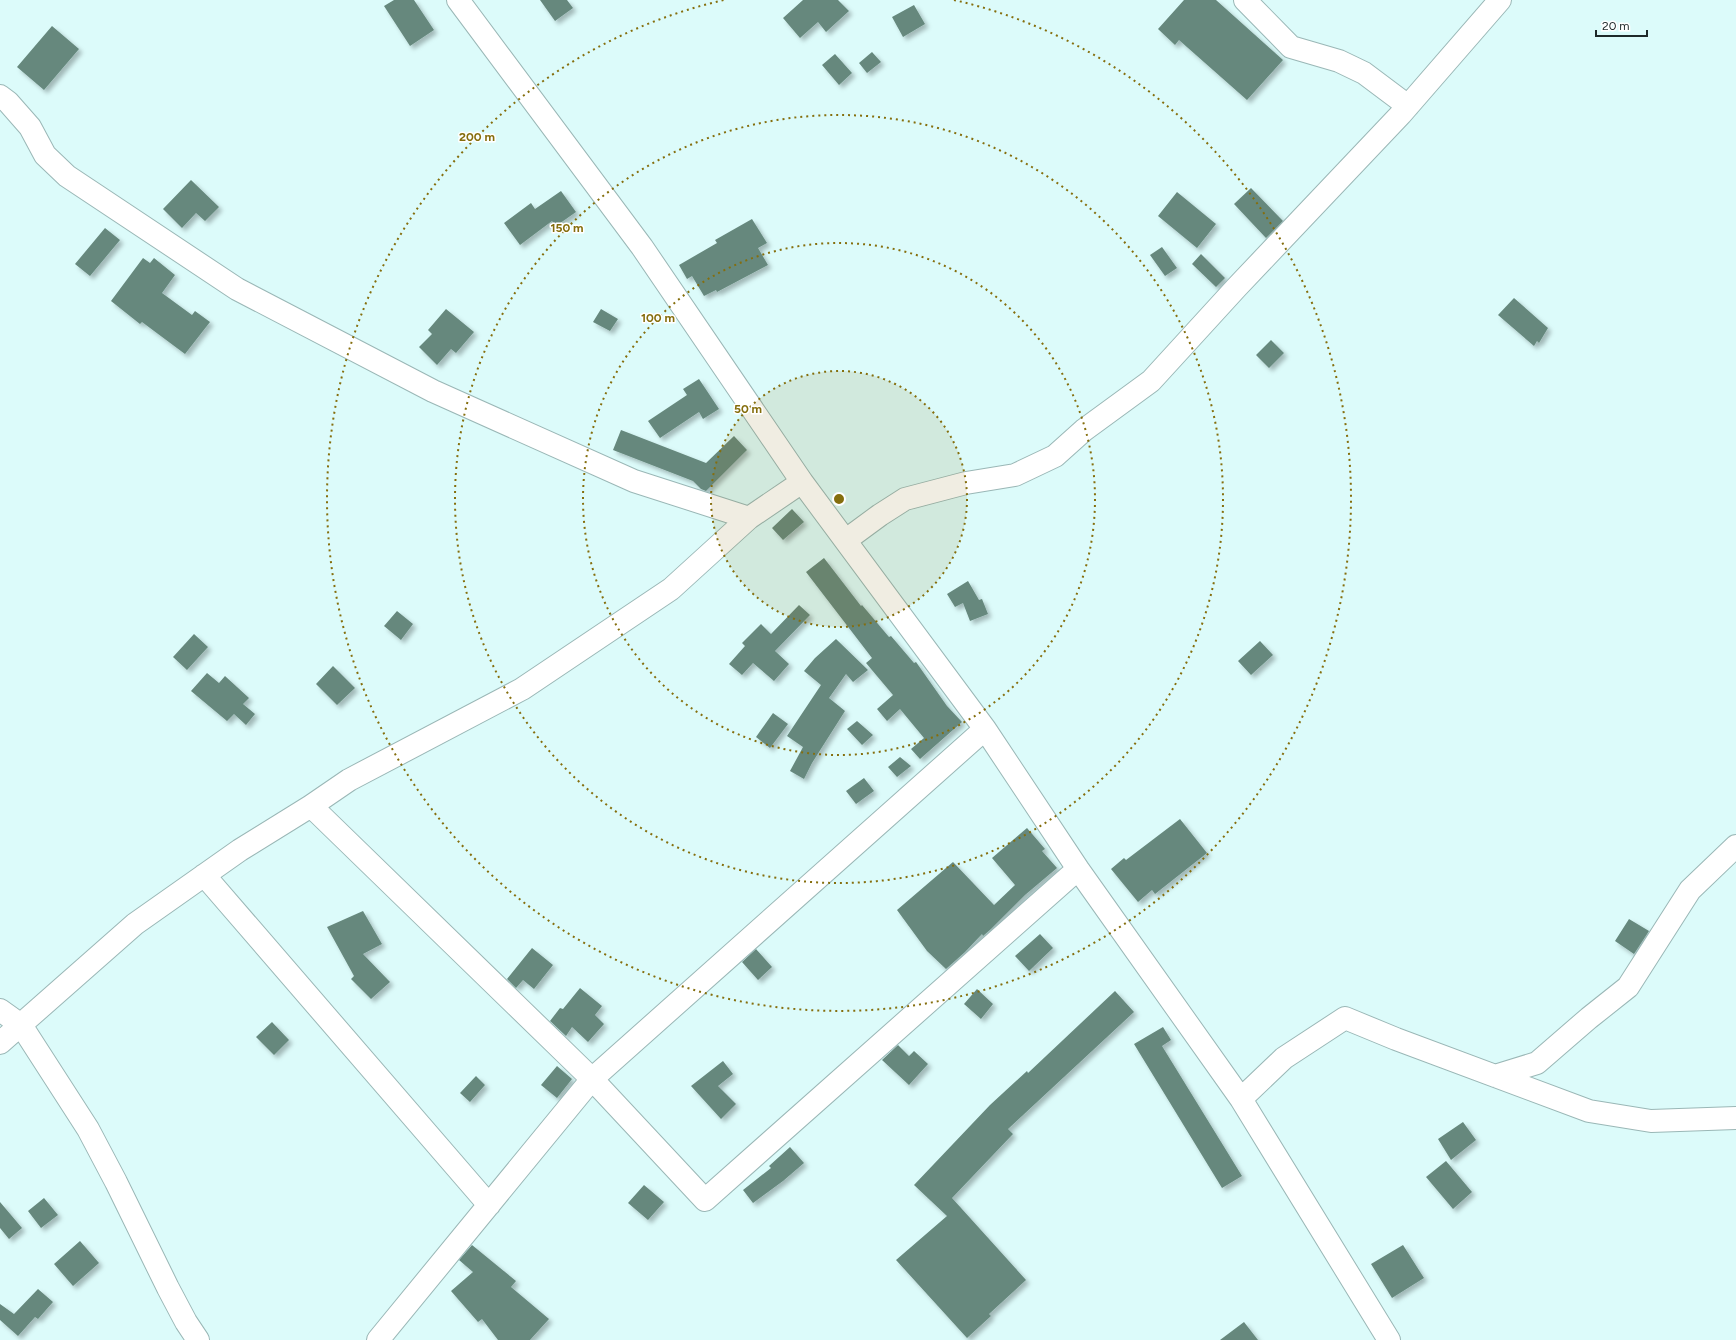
<svg xmlns="http://www.w3.org/2000/svg" width="1736" height="1340" viewBox="0 0 1736 1340" font-family="Figtree,sans-serif">
  <style>
    .building { fill: #66887d; filter: url(#shadow) }
    .lines { fill: none; stroke-linecap: round; stroke-linejoin: round }
    .minor-casing { stroke: #9ab7b6; stroke-width: 24 }
    .minor { stroke: #fff; stroke-width: 22 }
    .ring { fill: none; stroke: #856e0d; stroke-width: 2; stroke-dasharray: 2 4 }
    .centre { fill: #856e0d; stroke: #fff; stroke-width: 2 }
    .ring-label { font-size: 12px; text-anchor: middle; font-weight: bold; fill: #856e0d; stroke: #fff; stroke-width: 3; stroke-linejoin: round; paint-order: stroke }
  </style>
  <defs>
    <filter id="shadow"><feDropShadow dx="3.5" dy="3.5" stdDeviation="2" flood-color="#0004"/></filter>
  </defs>
  <rect width="100%" height="100%" fill="#dcfbfa"/>
  <path class="building" d="M394,0H414L434,30L410,46L384,6Z
    M540,0H567L573,8L555,21Z
    M803,0H838L849,11L826,32L818,22L800,38L783,18Z
    M1184,0H1216L1283,60L1247,100L1179,40L1175,45L1158,29Z
    M914,5L925,24L903,37L892,17Z
    M52,26L79,49L44,90L17,67Z
    M872,52L881,62L867,73L859,63Z
    M835,54L852,73L839,85L822,65Z
    M191,180L219,207L205,221L196,213L182,228L163,209Z
    M1251,188L1283,221L1266,238L1234,204Z
    M561,191L576,212L556,226L552,221L520,245L504,223L531,203L535,209Z
    M1177,192L1216,224L1197,248L1158,216Z
    M752,219L767,243L758,248L768,265L717,292L716,290L704,296L692,276L687,279L679,265L717,243L715,240Z
    M105,228L120,240L90,276L75,264Z
    M1162,247L1177,268L1165,276L1150,255Z
    M1201,254L1225,278L1216,287L1192,264Z
    M143,258L150,263L154,258L175,275L162,293L192,315L195,311L210,322L185,354L142,322L140,324L111,301Z
    M1514,298L1548,328L1539,343L1537,341L1534,346L1498,315Z
    M446,309L474,332L456,353L451,349L437,365L419,347L432,334L428,330Z
    M601,309L618,319L610,331L593,322Z
    M1271,340L1284,353L1269,368L1256,355Z
    M699,379L719,409L703,419L699,412L660,438L648,421L687,395L683,389Z
    M621,430L706,463L734,436L747,450L706,491L701,489L693,481L613,450Z
    M792,509L804,522L783,540L772,528Z
    M824,558L861,606L862,605L889,637L891,636L914,663L916,662L947,706L962,722L920,759L911,749L924,738L900,709L887,721L877,709L893,695L866,663L872,658L806,572Z
    M968,581L979,600L982,599L988,614L970,621L963,603L955,607L947,594Z
    M799,605L810,615L775,651L789,664L774,681L753,663L742,675L729,664L745,646L742,643L761,624L771,634Z
    M397,611L413,624L401,640L384,626Z
    M194,634L208,647L187,670L173,657Z
    M836,639L868,670L853,682L846,674L829,698L845,711L812,763L804,779L790,771L803,747L787,736L821,685L804,671L815,658Z
    M1260,641L1273,655L1251,675L1238,661Z
    M333,666L355,688L337,705L316,684Z
    M207,673L219,683L225,676L249,698L243,704L255,714L246,725L234,714L227,721L191,691Z
    M773,713L788,724L770,748L756,737Z
    M857,721L873,735L862,745L847,729Z
    M900,757L911,766L897,777L888,767Z
    M864,778L874,791L856,804L846,791Z
    M1180,819L1207,853L1155,894L1152,890L1138,902L1111,869L1124,858L1126,860Z
    M1027,828L1045,849L1042,851L1057,868L1025,895L991,929L983,936L982,934L965,952L946,969L927,951L897,910L953,862L994,905L1015,885L992,858Z
    M363,911L382,944L363,954L390,982L371,999L351,979L354,976L327,927Z
    M1629,919L1649,931L1634,954L1615,941Z
    M1040,934L1053,948L1029,971L1015,956Z
    M532,948L553,965L534,989L523,980L516,988L507,979Z
    M756,949L772,967L758,980L742,962Z
    M580,988L602,1006L595,1015L604,1024L588,1042L572,1027L566,1036L550,1021L560,1008L563,1009Z
    M977,989L993,1004L981,1019L964,1004Z
    M1115,991L1134,1012L1008,1129L1013,1134L952,1198L1026,1280L989,1314L991,1316L967,1338L896,1260L947,1216L914,1185L990,1105L1027,1071L1028,1073Z
    M272,1022L289,1040L274,1055L256,1037Z
    M1163,1027L1171,1040L1162,1046L1242,1176L1222,1188L1134,1044Z
    M898,1045L909,1056L914,1051L928,1064L909,1085L882,1060Z
    M723,1061L733,1074L718,1086L736,1104L721,1119L691,1086Z
    M557,1066L572,1079L557,1098L541,1085Z
    M476,1076L485,1085L470,1102L460,1093Z
    M1463,1122L1476,1140L1451,1160L1438,1139Z
    M790,1147L804,1163L783,1181L753,1203L743,1190L771,1168L769,1166Z
    M1446,1161L1472,1192L1453,1209L1426,1177Z
    M644,1185L664,1202L648,1220L628,1203Z
    M44,1198L58,1215L41,1228L28,1211Z
    M0,1202L22,1228L9,1239L0,1228Z
    M80,1241L99,1263L73,1286L54,1264Z
    M472,1245L516,1281L511,1287L549,1319L530,1340H498L482,1319L478,1322L451,1291L473,1272L459,1260Z
    M1403,1245L1424,1278L1392,1298L1371,1264Z
    M38,1289L53,1302L38,1319L35,1317L18,1336L0,1320V1304L14,1314Z
    M1244,1322L1258,1340H1220Z"/>
  <g class="lines">
    <defs>
      <path id="minor" d="M458,0L642,247L802,482L985,729L1078,869L1241,1099L1389,1340
        M1245,0L1291,47L1339,61L1364,73L1408,106
        M0,96L8,102L30,127L45,155L67,176L237,289L433,391L634,481L749,518
        M846,540L880,515L905,499L966,483L1015,475L1055,456L1084,430L1151,381L1236,288L1401,114L1500,0
        M311,806L592,1079L705,1200L1078,869
        M204,875L489,1205
        M0,1010L21,1025L88,1129L116,1182L168,1288L186,1322L198,1340
        M0,1043L135,924L240,850L311,806L349,780L522,689L671,589L749,518L802,482
        M1495,1076L1537,1063L1589,1018L1628,987L1690,890L1736,846
        M1241,1099L1284,1058L1345,1018L1396,1039L1589,1111L1651,1121L1736,1118
        M378,1340L592,1079L985,729"/>
    </defs>
    <use href="#minor" class="minor-casing"/>
    <use href="#minor" class="minor"/>
  </g>
  <circle cx="839" cy="499" r="128" fill="#856e0d" fill-opacity=".12"/>
  <g class="ring">
    <circle cx="839" cy="499" r="128"/>
    <circle cx="839" cy="499" r="256"/>
    <circle cx="839" cy="499" r="384"/>
    <path d="M954 0A512 512 0 1 1 724 0"/>
  </g>
  <circle cx="839" cy="499" r="6" class="centre"/>
  <g class="ring-label">
    <text x="477" y="141">200 m</text>
    <text x="567" y="232">150 m</text>
    <text x="658" y="322">100 m</text>
    <text x="748" y="413">50 m</text>
  </g>
  <path d="M1596 30v6h51v-6" fill="none" stroke="#1e2929" stroke-width="2"/>
  <text x="1602" y="30" font-size="12" fill="#1e2929" stroke="#ffffff" stroke-width="3" paint-order="stroke">20 m</text>
</svg>
